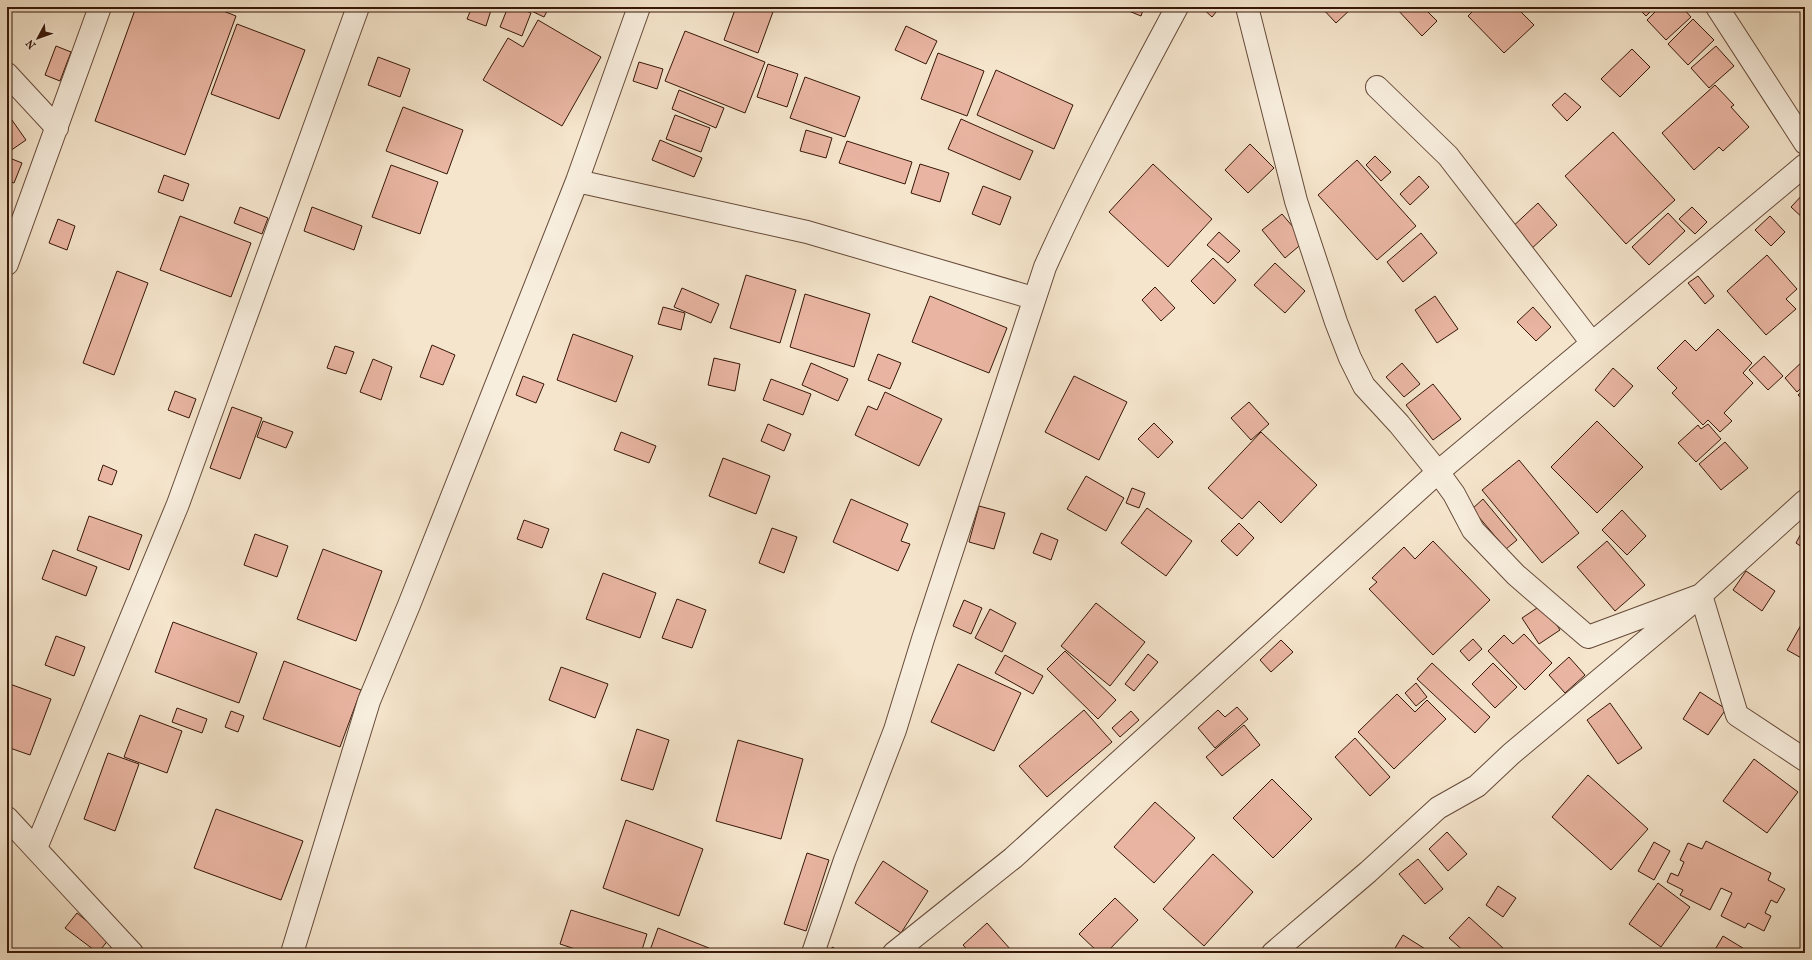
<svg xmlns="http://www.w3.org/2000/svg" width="1812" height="960" viewBox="0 0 1812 960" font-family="'IM FELL French Canon',serif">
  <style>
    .building { fill: #e9b5a2; stroke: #371708 }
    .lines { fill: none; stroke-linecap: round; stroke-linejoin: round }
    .street-casing { stroke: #664a39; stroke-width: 24 }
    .street { stroke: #f8eede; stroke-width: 22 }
  </style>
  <rect width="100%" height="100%" fill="#f5e5cc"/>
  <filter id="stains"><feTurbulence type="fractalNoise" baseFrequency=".005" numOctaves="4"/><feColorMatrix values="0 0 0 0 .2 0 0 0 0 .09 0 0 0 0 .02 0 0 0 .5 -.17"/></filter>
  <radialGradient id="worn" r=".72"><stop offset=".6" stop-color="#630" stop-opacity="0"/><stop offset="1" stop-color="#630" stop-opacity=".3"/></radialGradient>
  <path class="building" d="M136,7H213L236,16L185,155L95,121Z
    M472,7H492L486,26L467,19Z
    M508,7H518L531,13L522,36L500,27Z
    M523,7H549L544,17Z
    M736,7H767L774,9L758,53L724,40Z
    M1119,7H1144L1141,16Z
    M1201,7H1220L1212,17Z
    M1321,7H1353L1336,23Z
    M1397,7H1423L1437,21L1422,36L1396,8Z
    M1477,7H1516L1534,25L1504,53L1468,16Z
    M1637,7H1655L1646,16Z
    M1660,7H1682L1691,17L1666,40L1647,20Z
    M1693,19L1714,40L1688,65L1668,44Z
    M538,20L601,57L562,126L483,80L508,38L523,47Z
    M237,24L305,50L279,119L211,94Z
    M906,26L937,41L926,64L895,50Z
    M685,31L765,62L745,113L665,81Z
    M56,46L71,52L60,81L45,75Z
    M1716,46L1734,66L1709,88L1691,68Z
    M1632,49L1650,67L1620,97L1601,79Z
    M938,53L984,71L967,116L921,99Z
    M378,57L410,69L400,97L368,85Z
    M639,62L663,69L657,89L633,81Z
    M768,64L798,74L787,107L757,97Z
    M996,70L1073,105L1054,149L977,115Z
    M805,77L860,97L845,137L790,118Z
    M1715,85L1734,105L1731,107L1749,127L1723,151L1719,147L1694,170L1662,133Z
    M679,90L724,108L716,128L672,109Z
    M1565,93L1581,107L1567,121L1552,105Z
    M403,107L463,130L447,174L386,151Z
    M7,113L26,140L7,153Z
    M675,115L710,128L701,152L666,139Z
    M961,119L1033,151L1020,180L948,149Z
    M806,130L832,138L826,158L800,151Z
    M1613,132L1675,200L1626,244L1565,176Z
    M660,140L702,158L694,177L652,160Z
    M847,141L912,162L905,184L839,163Z
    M1250,144L1274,168L1248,193L1225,170Z
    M1375,156L1391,172L1381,181L1366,165Z
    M7,157L22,163L14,183L7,180Z
    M1357,160L1416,226L1377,260L1318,195Z
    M920,164L949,173L940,202L911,193Z
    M1153,164L1212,219L1168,267L1109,212Z
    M391,165L438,182L420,234L372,217Z
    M164,175L189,184L183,201L158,192Z
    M1419,176L1429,187L1410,205L1400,194Z
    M983,186L1011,197L1000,225L972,214Z
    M1805,192V220L1791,207Z
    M1538,203L1557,225L1529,251L1509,230Z
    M240,207L268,218L262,234L234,223Z
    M312,207L362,226L354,250L304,231Z
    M1692,207L1707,222L1695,234L1679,219Z
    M1668,213L1685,231L1649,265L1632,247Z
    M1282,214L1305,241L1285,258L1262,230Z
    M180,216L251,243L231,297L160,270Z
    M1770,216L1785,232L1771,246L1755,230Z
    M58,219L75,226L67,250L49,243Z
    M1219,232L1240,251L1228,263L1207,245Z
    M1421,233L1437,253L1403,282L1387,262Z
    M1767,255L1797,289L1786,299L1796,309L1766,335L1727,291Z
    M1213,258L1236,280L1214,304L1191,281Z
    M1275,263L1305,291L1285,313L1254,285Z
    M117,271L148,283L114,375L83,363Z
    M746,275L796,290L780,343L730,328Z
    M1698,276L1714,296L1705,304L1688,283Z
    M1155,287L1175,308L1161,321L1142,300Z
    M682,288L719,304L711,323L674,307Z
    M805,294L870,314L854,367L790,347Z
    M930,296L1007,328L989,373L912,342Z
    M1435,296L1458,329L1437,343L1415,310Z
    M663,307L685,313L681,330L658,324Z
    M1533,307L1551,327L1536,341L1517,322Z
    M1718,329L1752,363L1743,373L1753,383L1724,413L1732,421L1720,432L1708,420L1703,425L1672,393L1677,388L1657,368L1685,340L1696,351Z
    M573,334L633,356L616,402L557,380Z
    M432,345L455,355L443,385L420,377Z
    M335,346L354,352L346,374L327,368Z
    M878,354L901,363L890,389L868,380Z
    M1764,356L1783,376L1768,390L1749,370Z
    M714,358L740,364L735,391L708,385Z
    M373,359L392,367L381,400L360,392Z
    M1805,359V384L1797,392L1785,378Z
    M811,363L848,379L838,401L802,385Z
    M1402,363L1420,384L1404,397L1386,377Z
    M1613,368L1633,386L1614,407L1595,390Z
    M523,376L544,384L536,403L516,395Z
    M1074,376L1127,402L1099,460L1045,432Z
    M771,379L811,394L803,415L763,400Z
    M1433,384L1461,419L1433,440L1406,405Z
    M1805,389V402L1798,395Z
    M175,391L196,399L189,418L168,410Z
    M885,392L942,419L919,466L855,435L868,406L877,410Z
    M1249,402L1269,424L1251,440L1231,418Z
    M232,407L262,418L240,479L210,468Z
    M263,421L293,432L286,448L257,437Z
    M1597,421L1643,467L1597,513L1551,467Z
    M1154,423L1173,442L1158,458L1138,439Z
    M768,424L791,434L784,451L761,441Z
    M1708,424L1721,439L1696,462L1678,443L1698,425L1701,429Z
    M621,432L656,446L649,463L614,450Z
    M1261,432L1317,485L1281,523L1259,501L1242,519L1208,488Z
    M1725,442L1748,468L1721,490L1699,464Z
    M723,458L770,476L756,514L709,496Z
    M1519,460L1579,533L1542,563L1482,490Z
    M103,465L117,471L112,485L98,480Z
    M1086,476L1124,498L1106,531L1067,509Z
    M1132,488L1145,493L1139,508L1126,503Z
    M851,499L908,524L901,541L910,544L898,571L833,542Z
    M1483,499L1517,540L1506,549L1472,509Z
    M979,506L1005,513L994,549L969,542Z
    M1147,508L1192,541L1166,576L1121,543Z
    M1622,510L1646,536L1627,555L1602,530Z
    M89,516L142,535L129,570L77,550Z
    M524,520L549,529L542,548L517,539Z
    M1239,523L1254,538L1237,556L1221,541Z
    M1805,526V549L1796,543Z
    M772,528L797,537L784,573L759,563Z
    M1041,533L1058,540L1051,560L1033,553Z
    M255,534L288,546L277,577L244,565Z
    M1433,541L1490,600L1433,655L1369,589L1377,582L1372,578L1404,547L1415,559Z
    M1607,541L1645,585L1615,611L1577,567Z
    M323,549L382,571L356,641L297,619Z
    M53,550L97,567L86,596L42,579Z
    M1746,571L1775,591L1762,611L1733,590Z
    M603,573L656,593L640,638L586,619Z
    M677,599L706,610L692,648L662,638Z
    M964,600L982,608L971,634L953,626Z
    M1096,603L1145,642L1110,686L1061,646Z
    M1543,604L1560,630L1539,644L1522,618Z
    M990,609L1016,623L1002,652L975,638Z
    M173,622L257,653L239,703L155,672Z
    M1802,623L1805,625V660L1787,650Z
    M1524,634L1552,663L1525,690L1488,651L1504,635L1513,644Z
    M56,636L85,647L74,676L45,665Z
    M1473,639L1482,649L1469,661L1460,651Z
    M1281,640L1293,652L1271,672L1260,660Z
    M1065,651L1116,700L1098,719L1047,669Z
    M1148,654L1158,662L1134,691L1125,684Z
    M1005,655L1043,676L1033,694L995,673Z
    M1569,657L1585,675L1565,693L1549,675Z
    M284,661L361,690L340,747L263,719Z
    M1432,663L1490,717L1475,733L1417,679Z
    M1493,663L1517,687L1495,708L1472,684Z
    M958,664L1021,693L994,751L931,722Z
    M561,667L608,684L595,718L549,700Z
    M7,683L51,699L30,755L7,747Z
    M1416,683L1427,697L1416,706L1405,693Z
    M1700,692L1726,709L1708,735L1683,719Z
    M1397,694L1415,712L1427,700L1446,719L1394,769L1358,732Z
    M1610,703L1642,748L1618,764L1587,720Z
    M1237,707L1248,719L1215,748L1198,728L1218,710L1225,717Z
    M177,708L207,719L202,733L172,722Z
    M1084,710L1112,742L1047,797L1019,766Z
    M231,711L244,716L238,732L225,727Z
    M1131,711L1139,720L1120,737L1112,728Z
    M140,715L182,731L167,773L124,757Z
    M1244,725L1260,745L1222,776L1206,757Z
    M637,729L669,740L653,790L621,780Z
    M1355,738L1390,777L1370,796L1335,757Z
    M738,740L803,759L781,839L716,821Z
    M108,753L139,764L115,831L84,819Z
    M1754,759L1798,792L1767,833L1723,801Z
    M1588,775L1648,829L1611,870L1552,817Z
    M1272,779L1312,819L1273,858L1233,818Z
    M1155,802L1195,838L1154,883L1114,847Z
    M216,809L303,841L281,900L194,868Z
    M626,820L703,849L679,916L603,888Z
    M1447,832L1467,854L1448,871L1429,849Z
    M1706,841L1771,873L1768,880L1785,889L1777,903L1771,900L1765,913L1771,916L1764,931L1748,923L1745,928L1721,916L1732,893L1721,888L1710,910L1680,895L1683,890L1667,882L1671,873L1678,876L1684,862L1680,860L1688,843L1702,849Z
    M1654,842L1670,851L1654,880L1638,871Z
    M807,853L829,860L806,931L784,924Z
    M1213,854L1253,892L1204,946L1163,909Z
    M1418,859L1443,889L1425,904L1399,874Z
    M883,861L928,891L901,933L855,903Z
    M1658,883L1690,907L1661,947L1629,924Z
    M1498,886L1516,898L1503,917L1486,905Z
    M1115,898L1138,920L1106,953H1099L1079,934Z
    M571,910L647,934L641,953H587L560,944Z
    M77,913L109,939L98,953L65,928Z
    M1469,917L1503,948L1498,953H1466L1449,938Z
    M987,923L1011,950L1008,953H970L963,945Z
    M658,928L709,948L707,953H649Z
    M1403,935L1430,952L1429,953H1392Z
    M1723,936L1751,953H1713Z
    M833,947L838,953H825Z"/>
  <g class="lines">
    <defs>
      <path id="street" d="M1247,7L1296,201L1336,322L1350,358L1364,386L1399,424L1438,472L1454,494L1473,530L1516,575L1588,637L1701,595L1805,501
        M1717,7L1805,143
        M7,74L57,128
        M1377,87L1448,156L1592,343
        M577,181L807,232L1033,298
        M7,264L100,7
        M7,818L132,953
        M36,848L178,504L358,7
        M292,953L369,701L409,605L577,181L639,7
        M813,953L845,860L895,730L923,639L1045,267C1085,178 1131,93 1177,7
        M894,953L1013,858L1438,472L1805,165
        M1273,953L1368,872L1438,808L1477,786L1511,754L1701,595L1737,715L1805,760"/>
    </defs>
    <use href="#street" class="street-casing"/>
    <use href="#street" class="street"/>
  </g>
  <rect width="1812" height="960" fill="none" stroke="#f5e5cc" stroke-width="24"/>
  <rect x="8" y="8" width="1796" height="944" fill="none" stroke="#371708" stroke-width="2"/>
  <rect x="12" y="12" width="1788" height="936" fill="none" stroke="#371708"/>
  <g transform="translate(38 38) rotate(229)" stroke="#f8eede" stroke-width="3" paint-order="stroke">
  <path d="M0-3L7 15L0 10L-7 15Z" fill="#371708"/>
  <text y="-6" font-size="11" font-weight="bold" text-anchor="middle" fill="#371708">N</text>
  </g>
  <rect width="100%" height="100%" filter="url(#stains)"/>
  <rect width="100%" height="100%" fill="url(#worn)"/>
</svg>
